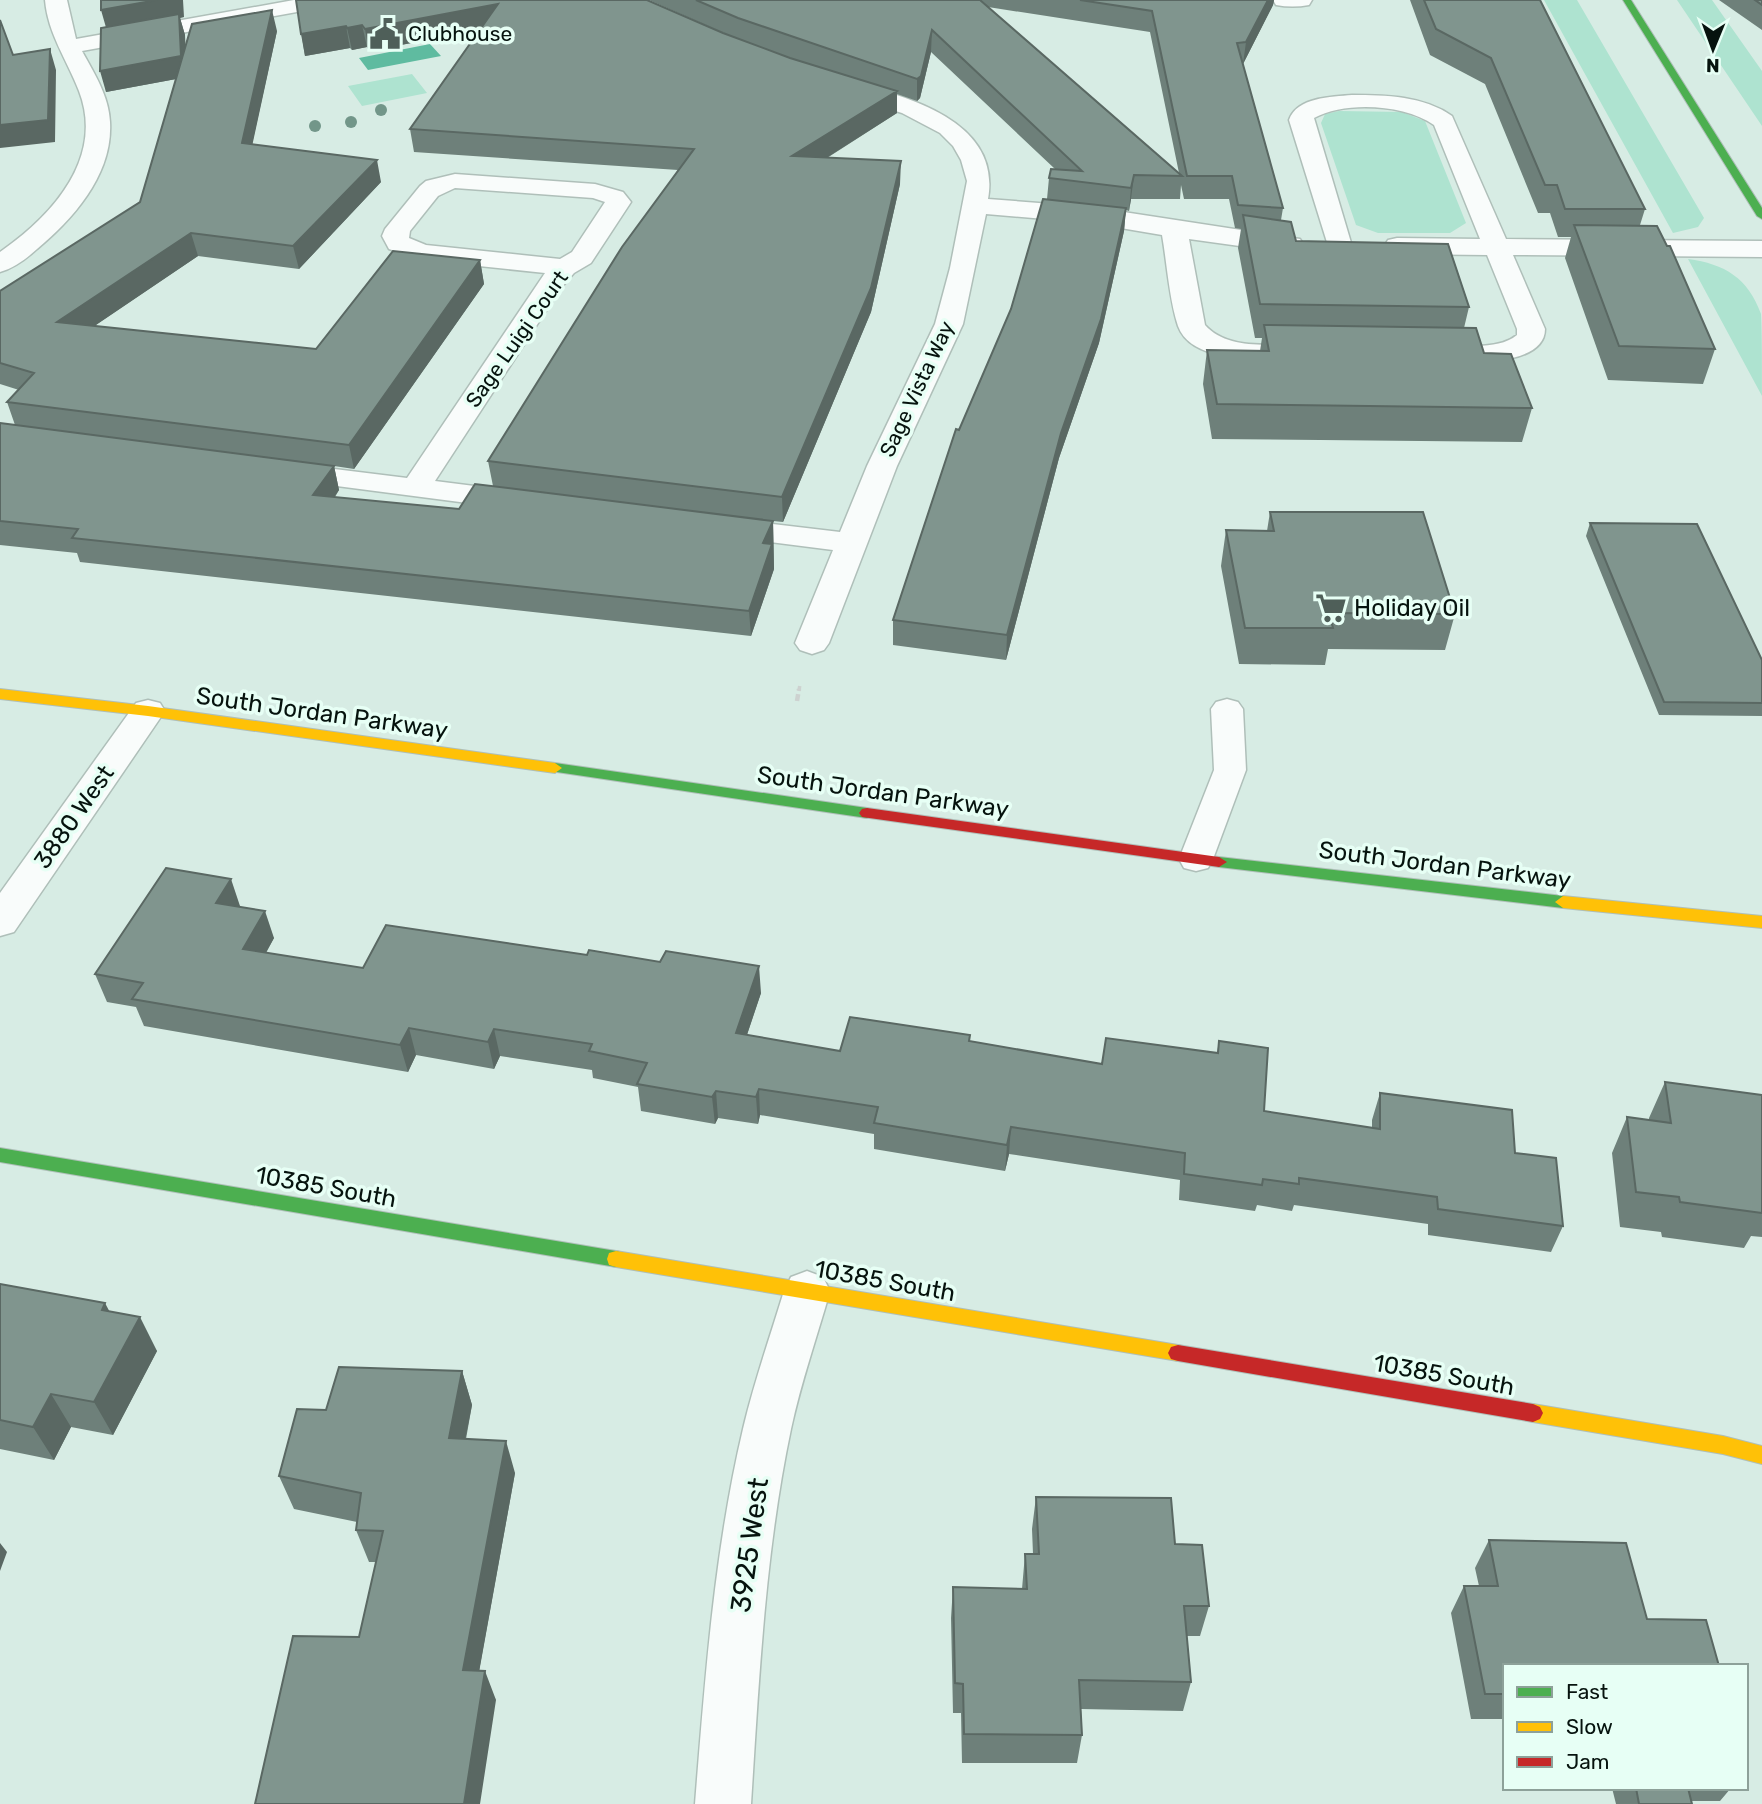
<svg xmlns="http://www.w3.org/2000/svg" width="1762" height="1804" viewBox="0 0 1762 1804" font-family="Rubik,sans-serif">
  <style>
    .green { fill: #aee3d0 }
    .water { fill: #5fbba0 }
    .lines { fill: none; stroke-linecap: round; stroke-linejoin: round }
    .lane-casing { stroke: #afbfb9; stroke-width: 3 }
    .street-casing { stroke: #afbfb9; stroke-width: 3 }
    .fast-casing { stroke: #afbfb9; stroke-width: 2 }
    .slow-casing { stroke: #afbfb9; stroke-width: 2 }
    .jam-casing { stroke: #afbfb9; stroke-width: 2 }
    .path-far1 { stroke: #cdd2d0; stroke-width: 3.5; stroke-dasharray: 5 2.5; stroke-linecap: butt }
    .path { stroke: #cdd2d0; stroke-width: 4.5; stroke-dasharray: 7 3.5; stroke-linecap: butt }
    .lane { fill: #f9fcfb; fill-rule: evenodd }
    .street { fill: #f9fcfb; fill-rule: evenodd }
    .fast { fill: #4caf50; fill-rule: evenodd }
    .slow { fill: #ffc107; fill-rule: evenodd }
    .jam { fill: #c62828; fill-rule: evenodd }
    .tree { fill: #729689 }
    .wall { fill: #6e807a; fill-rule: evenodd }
    .shaded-wall { fill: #5a6863 }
    .building { fill: #80958e; stroke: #5a6863; stroke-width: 2 }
    .labels { text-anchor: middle; stroke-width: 7; stroke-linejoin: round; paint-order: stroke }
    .far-poi-label { font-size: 21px; fill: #06130e; stroke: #e7fff5; text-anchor: start }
    .far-street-label { font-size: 21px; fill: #06130e; stroke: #e7fff5 }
    .poi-label { font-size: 24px; fill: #06130e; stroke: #e7fff5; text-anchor: start }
    .street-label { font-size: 24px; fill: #06130e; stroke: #e7fff5 }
    .near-street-label { font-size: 28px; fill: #06130e; stroke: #e7fff5 }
  </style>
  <rect width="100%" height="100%" fill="#d7ece4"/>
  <path class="green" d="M1544,0H1577L1704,218L1698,227L1673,233Z
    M1677,0H1712L1762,71V126Z
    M412,74L427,93L362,106L348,86Z
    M1339,111L1402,112L1425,121L1466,223L1450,233H1378L1356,225L1321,123L1325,114Z
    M1688,259C1725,264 1748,278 1761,314C1762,329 1762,378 1762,396Z"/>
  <path class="water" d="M430,44L441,56L368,70L359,58Z"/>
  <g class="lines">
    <defs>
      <path id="lane" d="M1227,699L1238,702L1243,709L1246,770L1213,859L1208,868L1196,871L1184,868L1179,859L1214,770L1211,709L1216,702Z"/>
      <path id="street" d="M45,0H67L76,39L294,0H341L338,5L330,6L82,51C94,73 109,96 110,122C113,174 74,218 37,249C26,259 14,268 0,272V252C52,216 105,158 79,91C67,60 48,34 45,0Z
        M1273,0H1312L1309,5C1298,7 1287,7 1276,5Z
        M849,82C907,96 1002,121 988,199L1091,207L1300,239L1304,245L1300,251L1291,253L1189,239L1205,325C1230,353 1280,343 1313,343L1323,345L1327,351L1323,357L1313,359C1278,359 1193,368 1178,326C1169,299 1167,263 1162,235L1091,223L986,214L963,324L897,466L829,643L824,650L812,654L800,650L795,643L833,550L723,536L712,534L707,527L712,520L723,518L840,532L867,466L935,324L950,268L967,181L961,160L953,146L940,133L902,113L841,94L837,89L841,84Z
        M1352,95C1386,95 1424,96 1452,116L1506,239L1762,241V257L1513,255L1545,329C1545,370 1450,364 1423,357L1419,351L1423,345L1433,343C1458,344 1496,352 1517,335V329L1487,255L1397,254L1388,252L1384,246L1388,240L1397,238L1480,239L1434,125C1404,104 1345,101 1314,118L1352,246L1348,252L1339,254L1330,252L1289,120C1297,97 1331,97 1352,95Z
        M455,174L595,184L623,192L631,202L591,263L574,273L561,288L435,481L521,492L532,494L536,501L532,508L521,510L275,478L271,472L275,466L286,463L407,478L545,273L421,260L389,249L382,236L385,229L420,186L426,181ZM455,188L593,198L605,202L572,252L560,259L426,245L409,238L410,231L438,196Z
        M148,700L160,703L165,711L14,932L0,936V893L136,703Z
        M807,1271L823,1277L830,1291C817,1337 801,1382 791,1429C765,1552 759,1679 751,1804H695C705,1679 714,1552 743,1429C754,1382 770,1337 784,1291L791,1277Z"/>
      <path id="fast" d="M1623,0H1631L1762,208V219L1757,216Z
        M555,763L867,808L875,813L867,818L550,771L548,768Z
        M1219,857L1563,896L1571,902L1563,908L1219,867L1211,862Z
        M0,1148L616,1251L623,1253L625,1259L623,1265L616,1267L0,1162Z"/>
      <path id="slow" d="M0,689L148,706L555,763L562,768L555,773L148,716L0,699Z
        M1563,896L1762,916V928L1563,908L1555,902Z
        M616,1251L1178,1345L1185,1347L1188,1353L1185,1359L1178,1361L616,1267L609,1265L607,1259L609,1253Z
        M1533,1404L1723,1436L1762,1446V1464L1723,1454L1533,1422L1526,1419L1523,1413L1526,1407Z"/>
      <path id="jam" d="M867,808L1219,857L1227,862L1219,867L862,817L859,813L862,809Z
        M1178,1345L1533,1404L1540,1407L1543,1413L1540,1419L1533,1422L1178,1361L1171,1359L1168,1353L1171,1347Z"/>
    </defs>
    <use href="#lane" class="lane-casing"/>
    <use href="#street" class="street-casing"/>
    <use href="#fast" class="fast-casing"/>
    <use href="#slow" class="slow-casing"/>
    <use href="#jam" class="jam-casing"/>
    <path class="path-far1" d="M799,691L800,684"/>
    <path class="path" d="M797,701L799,689"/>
    <use href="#lane" class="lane"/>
    <use href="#street" class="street"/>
    <use href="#fast" class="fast"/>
    <use href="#slow" class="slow"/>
    <use href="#jam" class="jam"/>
  </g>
  <g class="tree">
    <circle cx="381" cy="110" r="6"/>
    <circle cx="351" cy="122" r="6"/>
    <circle cx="315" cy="126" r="6"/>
  </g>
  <path class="wall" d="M296,0L726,34L649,0H1274L1273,5L1243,64L1283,208L1281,220L1296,241L1469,307L1464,328L1484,353L1532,408L1522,442L1212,439L1203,384L1207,350L1260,351L1262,338H1255L1238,248L1241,229L1235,228L1229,199H1184L1181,185L1180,199H1131L1129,211L1126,210L1124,231L1099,343L1059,458L1006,660L893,645V620L959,430L1011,309L1047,199L1049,178L1055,169L931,52L920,98L917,101L897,94V113L827,158L900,184L871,312L783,522L773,521L774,569L751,636L80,562L77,553L0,545V423L15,425L7,402L19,390L0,384V291L140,202L176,79L106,92L101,28L184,17L180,18L185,35V48L277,31L252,144L381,182L299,269L198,256L94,326L316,349L480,260L484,284L354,469L334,466L339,490L335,497L459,509L493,486L488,461L678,170L414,152L410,129L480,30L369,51L367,47L352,50L350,48L305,56ZM988,7L1150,32L1179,173Z
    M1410,0H1540L1645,209L1640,225L1715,349L1703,384L1608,380L1565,258L1571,237H1558L1550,213H1538L1485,84L1430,55Z
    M1719,0H1762V30Z
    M1270,512L1455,614L1445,650L1328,649L1325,665L1239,664L1221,566L1226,530L1267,531Z
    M1590,523L1762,660V716L1659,715L1586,536Z
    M240,906V907L274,938L266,953L363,968L761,993L747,1035L840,1051L970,1041L1102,1064L1217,1053L1219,1041L1264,1111L1372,1128V1120L1380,1093L1515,1153L1563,1226L1551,1252L1428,1235V1224L1294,1205L1292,1211L1257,1205L1255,1211L1179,1200L1180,1180L1009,1154L1005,1171L874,1149V1134L760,1115L758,1124L718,1118L715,1124L641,1111L638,1087L593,1078L592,1070L500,1056L494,1069L416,1055L408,1072L144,1026L136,1007L107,1002L95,974Z
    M1665,1082L1762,1095V1237L1751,1236L1744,1248L1662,1237L1661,1232L1620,1227L1612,1153L1627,1117L1649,1120V1118Z
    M0,1284L109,1311L157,1351L113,1435L71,1427L54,1460L0,1449Z
    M462,1371L472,1405L466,1439L515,1473L479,1671L496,1700L359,1637L376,1562H369L356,1530L357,1522L294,1509L279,1476L326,1410Z
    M1036,1497L1175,1544L1209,1606L1200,1636H1187L1191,1682L1183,1711L1081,1709L1082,1735L1077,1763H962L961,1713H953L951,1618L953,1587L1022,1589L1025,1554H1033L1032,1529Z
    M1489,1540L1626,1543L1505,1666V1719H1471L1451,1613L1464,1586H1479L1475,1568Z
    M1612,1788H1731L1720,1801H1691L1692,1804H1616Z"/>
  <path class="shaded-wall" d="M157,0H183L184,17L180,18L185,35L187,77L106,92L100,71L107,31L101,10Z
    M1268,0H1274L1273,5L1243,64L1246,42Z
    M498,4L501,26L369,51L365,29Z
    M272,10L277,31L248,165L242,143Z
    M362,25L367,47L352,50L347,28Z
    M346,26L350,48L305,56L301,34Z
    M932,30L931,52L920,98L917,101V79Z
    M50,49L56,70L55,142L0,148V125Z
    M897,91V113L793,179L792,156Z
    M377,160L381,182L299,269L293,246Z
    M901,161L900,184L871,312L783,522L782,497Z
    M1134,175L1131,199L1129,211L1131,188Z
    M1126,208L1124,231L1099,343L1059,458L1006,660L1007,635L1061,433Z
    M191,233L198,256L65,346L57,322Z
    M480,260L484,284L354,469L349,445Z
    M334,466L339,490L319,519L313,495Z
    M773,521L774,569L751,636L749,611L763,543Z
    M231,879L240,906L226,931L216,903Z
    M265,911L274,938L252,977L243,949Z
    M759,966L761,993L738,1061L736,1033Z
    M409,1028L416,1055L408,1072L400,1045Z
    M494,1029L500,1056L494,1069L488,1042Z
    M759,1089L760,1115L758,1124L756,1097Z
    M716,1091L718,1118L715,1124L712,1097Z
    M1011,1127L1009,1154L1005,1171L1007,1145Z
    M105,1303L123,1337L102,1310Z
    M140,1317L157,1351L113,1435L94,1402Z
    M462,1371L472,1405L459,1471L449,1438Z
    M51,1394L71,1427L54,1460L33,1427Z
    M506,1441L515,1473L474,1700L463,1670Z
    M0,1543L7,1552L0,1571Z
    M485,1671L496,1700L480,1804H464Z"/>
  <path class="building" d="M101,0H157L101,10Z
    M296,0H647L723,33L790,58L897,91L792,156L901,161L871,288L782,497L488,461L622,247L694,149L410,129L498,4L365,29L362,25L347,28L346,26L301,34Z
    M696,0H980L1182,176L1134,175L1131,188L1049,178L1051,169L1082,171L932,30L921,76L917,79L738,18Z
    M1080,0H1268L1246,42L1237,43L1283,208L1238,205L1232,176H1187L1152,11Z
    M1424,0H1540L1645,209H1565L1557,185H1545L1491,58L1436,29Z
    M1755,0H1762V5Z
    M272,10L242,143L377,160L293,246L191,233L57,322L316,349L393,251L480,260L349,445L7,402L34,373L0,363V291L140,202L192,24Z
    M179,14L181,56L100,71L101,28Z
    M0,20L13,55L50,49L48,120L0,125Z
    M1043,199L1126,208L1101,319L1061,433L1007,635L893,620L956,429L959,430L1011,309Z
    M1243,215L1291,222L1296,241L1448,244L1469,307L1260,304Z
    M1574,225L1657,226L1667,246H1670L1715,349L1619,346Z
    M1264,325L1476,328L1484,353L1511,354L1532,408L1217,404L1207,350L1269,351Z
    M0,423L334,466L313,495L459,509L475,484L773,521L763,543L772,544L749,611L72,538L78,529L0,521Z
    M1270,512H1423L1455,614L1329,613L1333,628H1245L1226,530L1274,531Z
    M1590,523L1697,524L1762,660V703L1664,702Z
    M166,868L231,879L216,903L265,911L243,949L363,968L386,925L587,955L589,950L660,962L666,951L759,966L736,1033L840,1051L850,1017L970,1035L969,1041L1102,1064L1106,1038L1218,1053L1219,1041L1268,1048L1264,1111L1380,1129V1093L1512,1110L1515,1153L1556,1158L1563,1226L1438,1209L1437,1197L1299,1178V1184L1263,1179L1262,1185L1184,1174L1185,1153L1011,1127L1007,1145L874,1123L878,1107L759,1089L756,1097L716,1091L712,1097L637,1084L647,1063L589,1051L592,1044L494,1029L488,1042L409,1028L400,1045L132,999L143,983L95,974Z
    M1665,1082L1762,1095V1213L1680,1202L1679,1197L1636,1192L1627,1117L1671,1123Z
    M0,1284L105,1303L102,1310L140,1317L94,1402L51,1394L33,1427L0,1420Z
    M339,1367L462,1371L449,1438L506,1441L463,1670L485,1671L464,1804H255L293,1636L359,1637L383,1531L356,1530L361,1493L279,1476L297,1409L326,1410Z
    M1036,1497L1171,1498L1175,1544L1202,1545L1209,1606H1184L1191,1682L1079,1680L1082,1735L964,1734L963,1684L955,1683L953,1587L1027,1589L1025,1554H1039Z
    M1489,1540L1626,1543L1647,1619L1706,1620L1719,1666H1505V1694H1485L1464,1586H1498Z
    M1636,1788H1688L1692,1804H1639Z"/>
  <defs>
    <symbol id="civic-bare" viewBox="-9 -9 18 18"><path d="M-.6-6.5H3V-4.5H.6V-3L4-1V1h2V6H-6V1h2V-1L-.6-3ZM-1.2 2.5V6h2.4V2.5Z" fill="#4f5f59" stroke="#e7fff5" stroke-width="2.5" paint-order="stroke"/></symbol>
    <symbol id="supermarket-bare" viewBox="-9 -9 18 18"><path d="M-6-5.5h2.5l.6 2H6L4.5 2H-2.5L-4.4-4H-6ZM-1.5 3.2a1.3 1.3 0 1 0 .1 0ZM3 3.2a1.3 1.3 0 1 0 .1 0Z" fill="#4f5f59" stroke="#e7fff5" stroke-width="2.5" paint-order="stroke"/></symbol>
  </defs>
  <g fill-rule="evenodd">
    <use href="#civic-bare" x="363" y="12" width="44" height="44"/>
    <use href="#supermarket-bare" x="1309" y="586" width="44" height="44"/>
  </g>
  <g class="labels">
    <g class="far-poi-label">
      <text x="408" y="41">Clubhouse</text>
    </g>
    <g class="far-street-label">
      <text transform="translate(517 339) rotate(-55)" y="7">Sage Luigi Court</text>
      <text transform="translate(917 389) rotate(-65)" y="7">Sage Vista Way</text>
    </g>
    <g class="poi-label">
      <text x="1354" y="616">Holiday Oil</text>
    </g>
    <g class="street-label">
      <text transform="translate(322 713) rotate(8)" y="8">South Jordan Parkway</text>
      <text transform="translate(883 792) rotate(8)" y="8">South Jordan Parkway</text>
      <text transform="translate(74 817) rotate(-55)" y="8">3880 West</text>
      <text transform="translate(1445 865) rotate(7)" y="8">South Jordan Parkway</text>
      <text transform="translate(326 1187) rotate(10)" y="8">10385 South</text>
      <text transform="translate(885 1281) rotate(10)" y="8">10385 South</text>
      <text transform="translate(1444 1375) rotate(10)" y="8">10385 South</text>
    </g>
    <g class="near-street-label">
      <text transform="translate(749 1545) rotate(-82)" y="10">3925 West</text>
    </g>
  </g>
  <rect x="1503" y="1664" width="245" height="126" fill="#e7fff5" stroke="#8da199" stroke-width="2"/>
  <rect x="1517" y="1687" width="35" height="10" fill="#4caf50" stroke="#8da199" stroke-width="2"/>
  <text x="1566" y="1699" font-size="21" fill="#06130e">Fast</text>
  <rect x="1517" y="1722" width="35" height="10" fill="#ffc107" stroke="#8da199" stroke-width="2"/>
  <text x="1566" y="1734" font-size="21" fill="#06130e">Slow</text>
  <rect x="1517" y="1757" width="35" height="10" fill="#c62828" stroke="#8da199" stroke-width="2"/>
  <text x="1566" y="1769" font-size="21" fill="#06130e">Jam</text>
  <g transform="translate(1713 49) rotate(181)" stroke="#e7fff5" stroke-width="5" paint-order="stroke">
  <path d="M0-5L12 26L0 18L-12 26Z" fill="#06130e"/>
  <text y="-10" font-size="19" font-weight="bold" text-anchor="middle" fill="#06130e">N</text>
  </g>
</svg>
